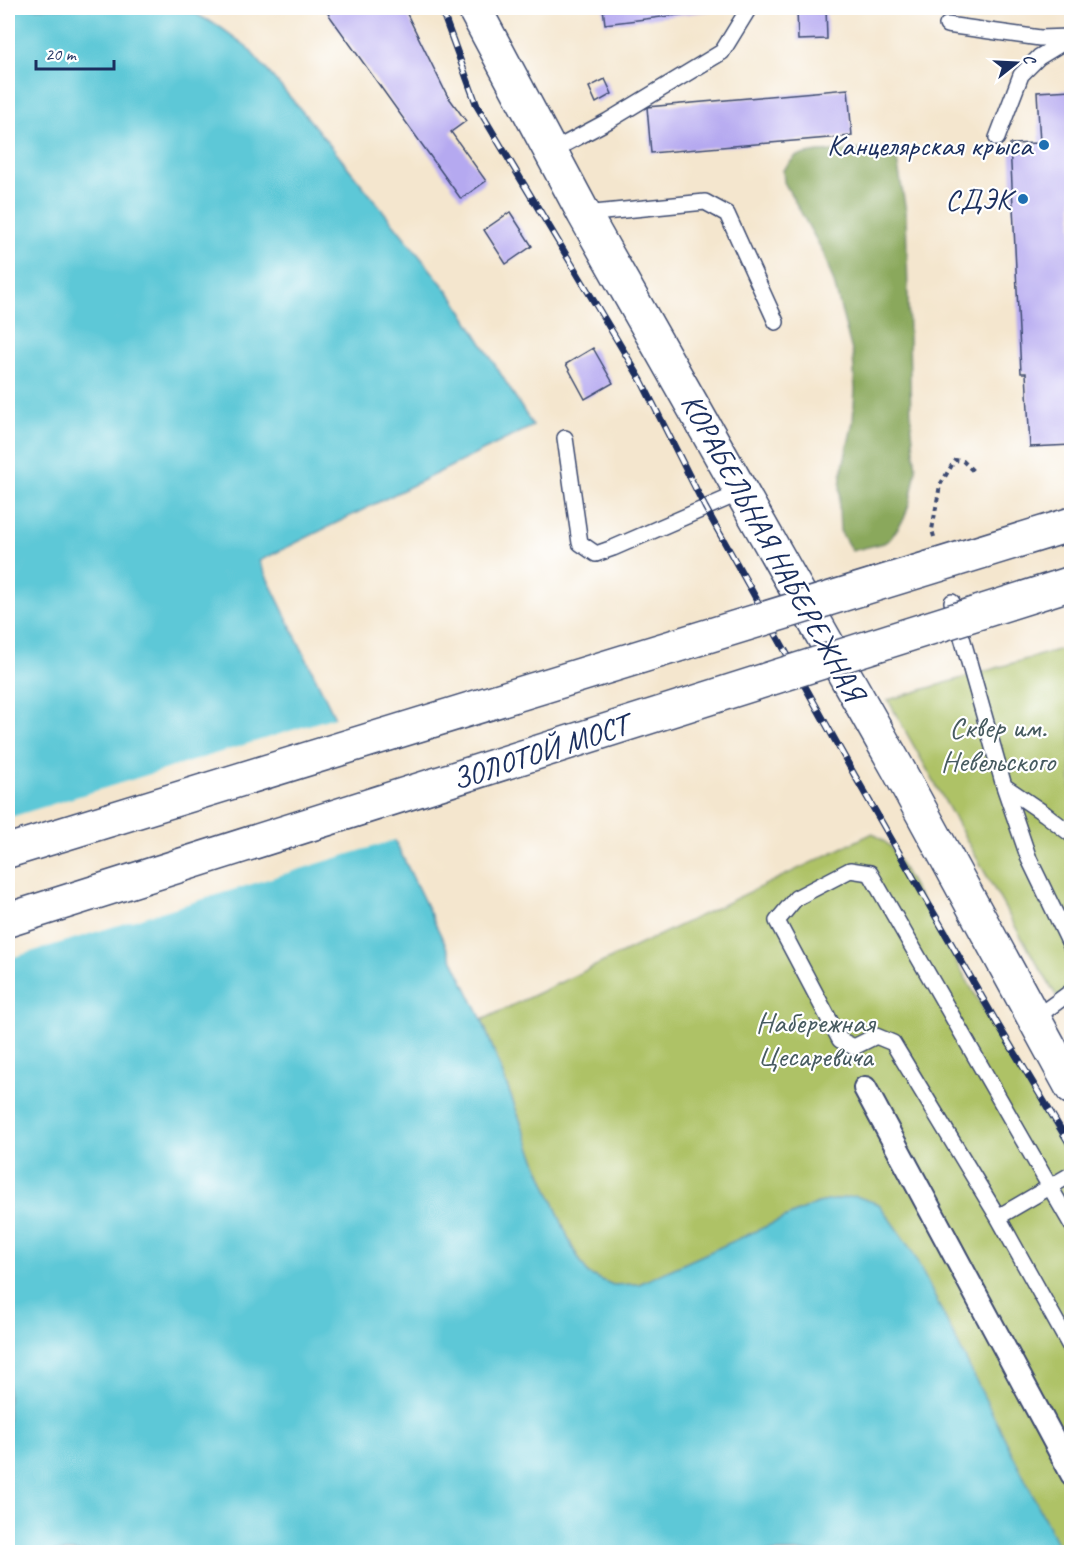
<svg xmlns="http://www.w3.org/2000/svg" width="1079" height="1560" viewBox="0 0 1079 1560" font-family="Caveat,sans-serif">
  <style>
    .green { fill: #aec266; stroke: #647862; stroke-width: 1.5 }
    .forest { fill: #8aa85b; stroke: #526c5c; stroke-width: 1.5 }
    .water { fill: #5dc8d7; stroke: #3c7c9a; stroke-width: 1.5 }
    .pier { fill: #f4e6ce }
    .building { fill: #b5a9f0 }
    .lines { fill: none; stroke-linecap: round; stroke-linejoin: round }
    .service-casing { stroke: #3c4a6f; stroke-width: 18 }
    .pedestrian-casing { stroke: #3c4a6f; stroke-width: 26 }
    .secondary-casing { stroke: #3c4a6f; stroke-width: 36 }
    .path { stroke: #3c4a6f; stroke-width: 4; stroke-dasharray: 4.5 4.5; stroke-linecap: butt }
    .service { stroke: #fff; stroke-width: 15 }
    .pedestrian { stroke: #fff; stroke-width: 22 }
    .secondary { stroke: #fff; stroke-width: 33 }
    .rail-casing { stroke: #1b2f5e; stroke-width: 7 }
    .rail { stroke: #fff; stroke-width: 4.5; stroke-dasharray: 14; stroke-linecap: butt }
    .trunk-bridge-casing { stroke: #3c4a6f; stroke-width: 36; stroke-linecap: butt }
    .trunk-bridge { stroke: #fff; stroke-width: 33 }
    .poi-dot { fill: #1f6fb2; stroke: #fff; stroke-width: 2 }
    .labels { text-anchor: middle; stroke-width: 4.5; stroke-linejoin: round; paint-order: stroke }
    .poi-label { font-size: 30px; fill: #1b2f5e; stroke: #fff; text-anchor: end }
    .street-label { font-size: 30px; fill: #1b2f5e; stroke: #fff }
    .park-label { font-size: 30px; fill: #475b60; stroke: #fff }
  </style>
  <rect width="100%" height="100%" fill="#fff"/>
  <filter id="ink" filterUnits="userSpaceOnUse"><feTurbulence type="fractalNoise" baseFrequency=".0167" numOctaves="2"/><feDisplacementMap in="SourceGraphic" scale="12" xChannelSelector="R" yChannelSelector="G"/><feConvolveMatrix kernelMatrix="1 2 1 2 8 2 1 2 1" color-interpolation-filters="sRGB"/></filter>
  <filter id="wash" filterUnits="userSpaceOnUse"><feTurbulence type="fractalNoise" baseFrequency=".008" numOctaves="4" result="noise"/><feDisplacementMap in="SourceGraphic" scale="24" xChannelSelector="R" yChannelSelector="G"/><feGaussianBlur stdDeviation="1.35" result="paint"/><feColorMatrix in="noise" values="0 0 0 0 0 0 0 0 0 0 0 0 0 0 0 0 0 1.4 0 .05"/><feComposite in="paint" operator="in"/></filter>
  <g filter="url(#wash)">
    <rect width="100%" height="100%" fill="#f4e6ce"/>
    <path class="green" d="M1071,646V1020L1024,942L888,700Z
      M873,833L890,846L1071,1162V1552H1061L818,1203L639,1284L613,1285L588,1274L572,1247L531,1149L482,1020Z"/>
    <path class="forest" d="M879,149L890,153L897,160L906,211L911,420L916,470L910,501L904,519L891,538L884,543L852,551L840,531L839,508L841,475L853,422L855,389L853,355L834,283L823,252L784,182L783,170L796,156L818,152Z"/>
    <path class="water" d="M8,8H158L194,13L220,27L246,46L308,118L455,300L533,426L259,561L482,1020L531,1149L572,1247L588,1274L613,1285L639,1284L818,1203L855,1196L879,1204L912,1251L1061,1552H8Z"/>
    <path class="pier" d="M338,716L398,839L8,959V818Z"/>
    <g id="blocks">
      <path class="building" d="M324,8H404L447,95L466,121L451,132L486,181L461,199Z
        M603,8H726V9L605,24Z
        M797,8H826L827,39L798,40Z
        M1005,8H1050V10L1006,12Z
        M605,79L612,94L596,103L589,87Z
        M848,89L852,136L651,153L647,107Z
        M1072,90V445L1030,447L1026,373H1021L1010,144L1040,143L1037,92Z
        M510,212L532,246L506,264L484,230Z
        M593,348L613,383L585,399L566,364Z"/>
    </g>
  </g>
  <g filter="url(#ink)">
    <use href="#blocks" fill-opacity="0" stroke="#3c4a6f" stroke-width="1.5"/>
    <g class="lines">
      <defs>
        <path id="service" d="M947,25L1040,38L1069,37
          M997,138L1021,75L1039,57L1072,37
          M550,152L608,121L722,52L749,8
          M584,214L705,202L727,214L776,322
          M565,438L580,543L596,554L613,548L742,492
          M952,602L1004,786L1029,859L1072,948
          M1004,786L1045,814L1072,835
          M1038,1024L1046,1010L1072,991
          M1072,1174L998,1217L893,1043L876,1036L854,1047L840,1040L777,921L796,898L850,870L870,873L1050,1187L1072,1225
          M998,1217L1072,1350"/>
        <path id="pedestrian" d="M865,1088L1072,1474"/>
        <path id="secondary" d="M474,8L584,214L897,767L1072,1088"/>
      </defs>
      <use href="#service" class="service-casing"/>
      <use href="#pedestrian" class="pedestrian-casing"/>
      <use href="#secondary" class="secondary-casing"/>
      <path class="path" d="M934,537L932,530L940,485L955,460L963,461L974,472"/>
      <use href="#service" class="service"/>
      <use href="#pedestrian" class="pedestrian"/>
      <use href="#secondary" class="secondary"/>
      <defs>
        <path id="rail" d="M441,8L477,106L641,380L705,507L855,776L998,1025L1072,1148"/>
      </defs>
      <use href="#rail" class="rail-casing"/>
      <use href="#rail" class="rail"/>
      <defs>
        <path id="trunk-bridge" d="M8,851L1072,524
          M8,920L1072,583"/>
      </defs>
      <use href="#trunk-bridge" class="trunk-bridge-casing"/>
      <use href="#trunk-bridge" class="trunk-bridge"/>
    </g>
  </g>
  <g class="poi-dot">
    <circle cx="1044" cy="145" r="6"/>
    <circle cx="1023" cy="199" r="6"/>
  </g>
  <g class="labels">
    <g class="poi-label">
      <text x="1032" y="155">Канцелярская крыса</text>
      <text x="1011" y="209">СДЭК</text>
    </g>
    <g class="street-label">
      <text transform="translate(773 547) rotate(61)" y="10">КОРАБЕЛЬНАЯ НАБЕРЕЖНАЯ</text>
      <text transform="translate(540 752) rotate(-18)" y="10">ЗОЛОТОЙ МОСТ</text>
    </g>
    <g class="park-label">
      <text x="998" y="737">Сквер им.<tspan x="998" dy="34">Невельского</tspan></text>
      <text x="815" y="1032">Набережная<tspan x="815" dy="34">Цесаревича</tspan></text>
    </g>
  </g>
  <rect width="1079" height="1560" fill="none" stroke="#fff" stroke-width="30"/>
  <g transform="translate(1016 63) rotate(72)" stroke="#ffffff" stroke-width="4.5" paint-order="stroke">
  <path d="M0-4.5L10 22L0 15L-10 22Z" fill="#1b2f5e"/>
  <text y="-9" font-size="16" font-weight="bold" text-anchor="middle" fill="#1b2f5e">С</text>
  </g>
  <path d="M36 60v9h78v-9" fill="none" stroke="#1b2f5e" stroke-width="3"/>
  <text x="45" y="60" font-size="18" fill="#1b2f5e" stroke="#ffffff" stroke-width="4.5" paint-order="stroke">20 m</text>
</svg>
